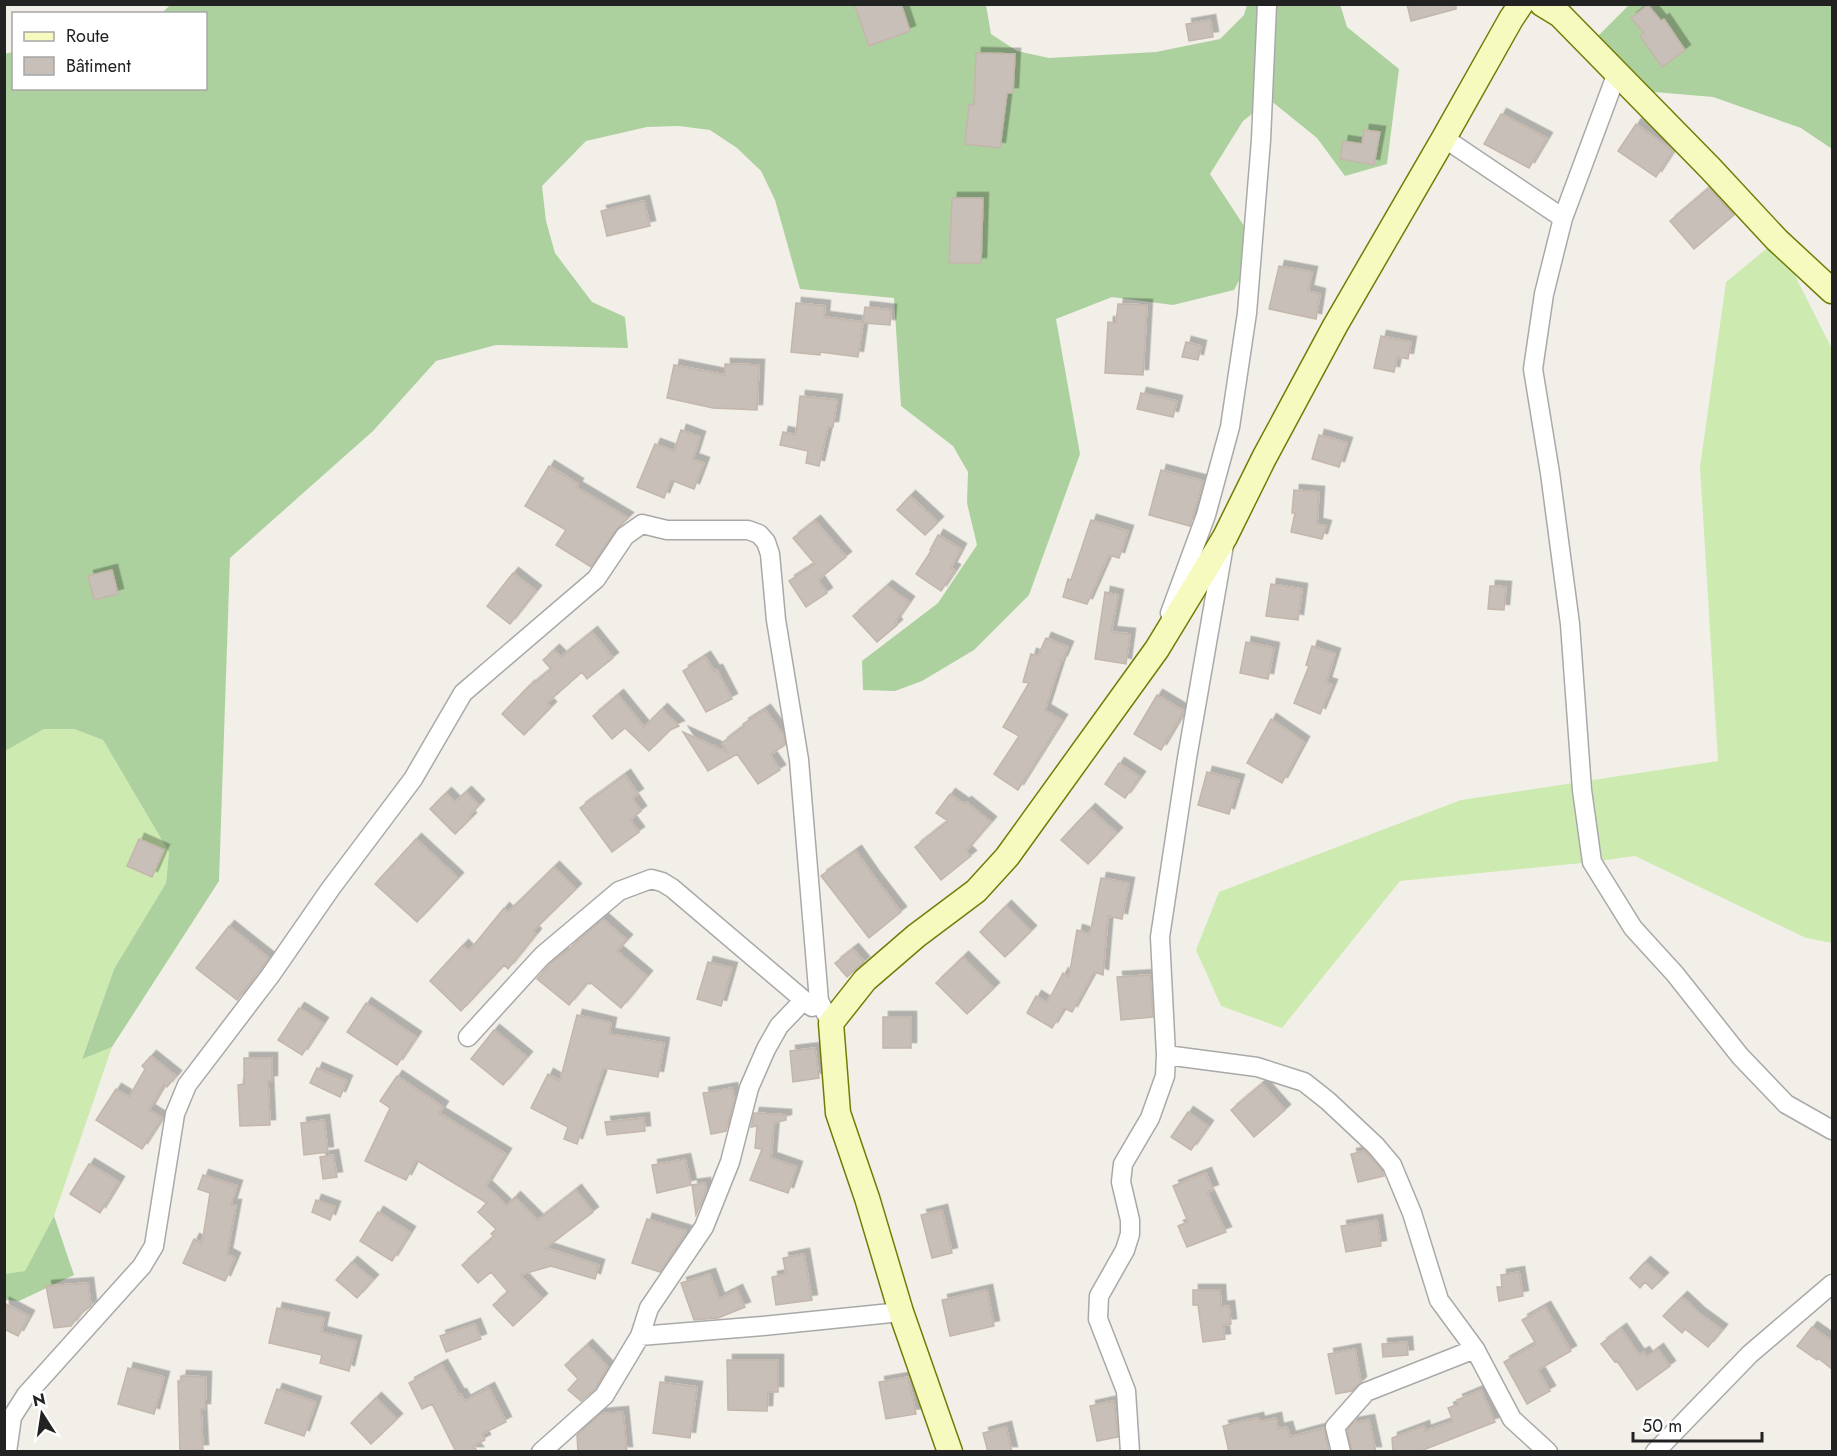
<svg xmlns="http://www.w3.org/2000/svg" width="1837" height="1456" viewBox="0 0 1837 1456" font-family="Jost,sans-serif">
  <style>
    .grass { fill: #cdebb0 }
    .forest { fill: #add19e }
    .building { fill: #c7bfb8; stroke: #c4b6ab; stroke-width: 1.5; filter: url(#shadow) }
    .lines { fill: none; stroke-linecap: round; stroke-linejoin: round }
    .minor-casing { stroke: #a9a9a9; stroke-width: 21 }
    .secondary-casing { stroke: #707d05; stroke-width: 27 }
    .minor { stroke: #fff; stroke-width: 18 }
    .secondary { stroke: #f7fabf; stroke-width: 24 }
  </style>
  <defs>
    <filter id="shadow"><feDropShadow dx="5.5" dy="-5.5" stdDeviation="0" flood-color="#0004"/></filter>
  </defs>
  <rect width="100%" height="100%" fill="#f2efe9"/>
  <path class="grass" d="M1777,240L1832,349V943L1806,938L1635,856L1592,862L1400,881L1282,1028L1221,1006L1196,950L1219,892L1461,800L1718,761L1700,467L1726,282Z
    M44,729H74L103,740L169,852L166,883L114,969L82,1058L112,1047L54,1216L25,1271L5,1274L4,751Z"/>
  <path class="forest" d="M171,4L986,5L991,34L1017,51L1049,58L1156,52L1220,39L1244,15L1247,5L1340,4L1347,27L1399,69L1387,164L1345,176L1317,138L1270,100L1243,121L1210,174L1246,229L1250,260L1234,290L1173,305L1112,297L1056,319L1080,454L1029,595L974,650L922,681L895,691L863,690L862,661L938,603L977,545L967,503L968,472L953,446L901,406L894,298L800,289L775,200L761,171L737,148L710,130L679,126L647,127L586,141L542,186L546,221L555,253L592,302L625,317L628,348L496,345L436,361L373,431L230,558L219,881L112,1047L82,1059L114,969L166,883L169,852L103,740L74,729H44L5,751L4,54L13,52L14,88H206V14L162,13Z
    M1629,5H1832V149L1801,128L1713,97L1619,89L1596,38Z
    M54,1216L74,1275L19,1301L5,1300L4,1274L25,1271Z"/>
  <path class="building" d="M854,4H901L910,31L869,46Z
    M1407,4H1456V9L1411,21Z
    M1648,5L1661,21L1664,19L1685,50L1662,67L1640,36L1644,33L1631,18Z
    M1210,20L1213,37L1189,41L1186,24Z
    M976,53L1015,54L1013,93H1007L1000,148L965,144L969,104L974,105Z
    M1501,114L1547,138L1529,168L1484,144Z
    M1636,124L1673,151L1656,177L1618,151Z
    M1364,130L1380,132L1374,165L1340,159L1343,141L1362,144Z
    M1709,188L1734,215L1694,249L1670,221Z
    M952,198H983L981,263H949Z
    M644,201L650,226L607,236L601,211Z
    M1279,266L1312,272L1308,291L1320,294L1316,319L1269,309Z
    M796,303L825,306L824,317L863,322L865,307L891,310L890,325L863,323L858,357L820,352V355L791,352Z
    M1118,304L1147,305L1143,375L1105,373L1108,322L1116,323Z
    M1381,336L1411,342L1408,359L1397,357L1394,372L1374,368Z
    M1186,342L1201,346L1198,360L1182,357Z
    M725,364L759,365L757,410L713,408L667,398L674,365L725,375Z
    M1141,393L1177,401L1173,417L1137,409Z
    M800,396L837,400L833,427H828L819,466L806,463L808,451L780,445L783,432L796,435Z
    M681,430L700,437L693,459L704,463L694,489L671,480L664,498L637,487L655,444L674,451Z
    M1319,435L1347,443L1339,467L1312,459Z
    M549,466L578,484L576,487L628,518L616,530L591,567L556,545L566,530L525,506Z
    M1161,470L1203,481L1190,526L1149,515Z
    M1294,490L1319,492L1317,524L1326,526L1322,539L1291,532L1295,513H1292Z
    M910,496L938,522L925,535L897,510Z
    M1091,520L1128,531L1119,558L1109,555L1087,604L1063,597L1068,579L1071,580Z
    M815,521L846,557L818,580L827,593L806,607L789,581L815,564L793,538Z
    M938,535L961,549L951,568L955,570L941,591L916,574L931,551L930,550Z
    M112,570L118,594L94,600L88,576Z
    M513,573L536,591L510,624L487,606Z
    M1271,584L1302,589L1298,620L1266,616Z
    M887,586L909,602L895,622L897,625L877,642L853,616Z
    M1490,586L1506,587L1504,610L1488,609Z
    M1105,592L1118,595L1111,632L1130,634L1126,664L1095,659Z
    M592,632L613,658L587,679L582,672L547,703L551,707L524,735L502,714L529,686H530L551,669L543,660L554,650L561,657Z
    M1046,638L1068,647L1062,661L1061,660L1045,710L1062,720L1018,790L994,774L1019,736L1003,727L1029,683L1023,682L1031,654L1038,656Z
    M1246,642L1274,648L1268,679L1240,673Z
    M1312,646L1335,654L1326,683L1332,685L1320,714L1294,703L1309,666L1306,665Z
    M705,657L714,671L717,670L732,699L706,712L683,671Z
    M618,695L644,727L662,709L679,726L670,730L649,751L625,728L612,739L593,716Z
    M1157,695L1184,711L1161,750L1134,734Z
    M765,710L784,736L785,745L770,755L780,770L758,784L737,754L708,771L683,732L727,752L722,743L744,726L743,724Z
    M1271,719L1304,742L1282,783L1247,763Z
    M1119,763L1140,777L1125,798L1105,784Z
    M1207,772L1239,780L1229,814L1198,805Z
    M625,775L638,794L632,798L641,811L630,820L639,832L612,852L580,808Z
    M466,792L479,805L469,816L471,818L455,834L430,809L446,793L455,802Z
    M950,794L964,804L966,802L991,822L966,851L971,856L941,880L915,847L948,821L936,813Z
    M1090,809L1117,833L1088,864L1061,840Z
    M139,839L164,850L152,877L127,866Z
    M416,839L458,878L417,922L375,884Z
    M856,851L874,877L901,912L869,938L821,876Z
    M554,867L576,889L533,931L536,934L508,969L504,965L461,1011L430,981L463,945L469,951L504,908L508,912Z
    M1101,878L1129,883L1122,919L1108,916L1103,975L1094,972L1072,1012L1064,1008L1052,1028L1027,1013L1036,996L1047,1003L1063,973L1069,977L1077,930L1090,934Z
    M1006,906L1031,931L1005,957L980,932Z
    M603,919L627,940L617,951L647,976L621,1008L591,983L590,984L587,983L569,1005L537,979L550,964L563,953L564,955L574,944Z
    M229,926L269,958L237,1000L196,968Z
    M853,949L864,962L847,977L835,963Z
    M963,957L994,988L967,1014L936,983Z
    M708,962L732,968L721,1006L697,999Z
    M1150,975L1153,1017L1121,1020L1117,977Z
    M366,1003L416,1037L397,1065L347,1032Z
    M299,1008L323,1023L302,1055L278,1040Z
    M577,1015L611,1023L609,1034L664,1043L658,1077L604,1068L577,1144L564,1139L568,1127L531,1108L548,1074L560,1081Z
    M883,1017H911V1048H883Z
    M494,1030L527,1057L503,1085L471,1059Z
    M815,1048L819,1078L793,1082L790,1051Z
    M151,1056L176,1076L167,1087L164,1084L149,1110L162,1118L142,1149L96,1120L116,1089L129,1097L145,1069L142,1066Z
    M244,1058H272V1081H268L270,1125L240,1126L238,1085L244,1084Z
    M317,1068L347,1081L340,1097L310,1083Z
    M397,1076L443,1107L439,1113L506,1154L486,1186L507,1206L515,1197L538,1220L576,1190L593,1212L546,1248L599,1265L595,1279L551,1266L520,1275L542,1299L513,1326L493,1305L508,1292L491,1272L478,1283L462,1265L494,1236L491,1234L496,1229L478,1212L487,1203L416,1160L406,1180L365,1161L390,1108L380,1101Z
    M1262,1084L1285,1110L1254,1137L1231,1110Z
    M732,1088L734,1100L726,1131L711,1134L703,1093Z
    M1188,1112L1208,1126L1191,1150L1171,1137Z
    M754,1113L786,1115V1120L774,1123L771,1158L797,1167L788,1193L750,1180L762,1149L755,1148L757,1126L751,1127Z
    M644,1118L645,1131L607,1135L605,1122Z
    M324,1120L328,1152L304,1155L301,1123Z
    M1365,1151L1382,1171L1384,1176L1358,1182L1351,1154Z
    M333,1155L337,1177L323,1179L320,1157Z
    M685,1159L691,1185L657,1193L652,1165Z
    M89,1164L119,1182L100,1213L70,1194Z
    M1206,1173L1213,1190L1207,1192L1226,1232L1187,1247L1178,1226L1188,1222L1173,1186Z
    M203,1175L237,1186L231,1205H236L227,1254L235,1258L225,1281L183,1263L194,1239L202,1243L210,1193L198,1189Z
    M705,1183L706,1191L696,1215L692,1185Z
    M316,1200L335,1207L330,1220L312,1212Z
    M942,1210L952,1253L932,1258L921,1215Z
    M378,1212L410,1232L392,1261L360,1241Z
    M647,1219L686,1231L683,1237L660,1272L632,1263Z
    M1377,1220L1381,1246L1346,1252L1341,1226Z
    M804,1254L812,1300L776,1305L772,1277L786,1274L783,1258Z
    M352,1262L373,1280L357,1298L336,1280Z
    M1645,1262L1663,1278L1652,1289L1645,1282L1640,1288L1630,1278Z
    M1519,1272L1523,1296L1499,1301L1497,1287H1502L1501,1275Z
    M710,1274L719,1299L737,1290L745,1307L718,1318L694,1320L681,1283Z
    M88,1283L91,1306L79,1315L71,1326L54,1328L46,1286Z
    M987,1290L994,1326L950,1336L942,1300Z
    M1193,1290H1220L1221,1307L1229,1306L1231,1324L1223,1325L1225,1339L1203,1342L1198,1305H1193Z
    M1682,1297L1699,1313L1722,1330L1708,1347L1685,1329L1682,1333L1663,1316Z
    M4,1303L29,1316L18,1336L4,1329Z
    M1545,1307L1571,1351L1538,1370L1550,1391L1527,1404L1504,1362L1536,1344L1522,1320Z
    M277,1308L324,1318L321,1332L356,1341L349,1371L320,1363L322,1355L269,1343Z
    M475,1324L481,1339L446,1352L440,1336Z
    M1812,1327L1833,1342V1370L1818,1358L1817,1360L1797,1346Z
    M1621,1329L1639,1355L1644,1352L1647,1357L1658,1349L1670,1366L1637,1390L1617,1361L1615,1362L1601,1344Z
    M1407,1342L1408,1355L1383,1357L1382,1344Z
    M587,1345L608,1367L595,1389L581,1401L568,1390L578,1379L565,1365Z
    M1355,1349L1361,1382L1352,1391L1336,1394L1328,1354Z
    M727,1360H778V1392H768L767,1411L728,1410Z
    M442,1365L459,1395L461,1394L465,1401L489,1388L506,1422L482,1434L485,1440L473,1446L478,1452H456L432,1404L422,1409L409,1383Z
    M128,1368L164,1377L154,1414L118,1404Z
    M181,1376L206,1377L205,1409H201L203,1450L180,1451L178,1381L180,1382Z
    M908,1377L916,1414L886,1419L879,1382Z
    M660,1382L697,1387L690,1438L653,1433Z
    M277,1389L316,1402L304,1436L265,1423Z
    M1481,1390L1495,1422L1418,1452H1393L1392,1438L1424,1426L1425,1431L1453,1421L1448,1408L1459,1404L1457,1400Z
    M376,1398L397,1419L371,1444L351,1423Z
    M1114,1401L1118,1437L1097,1441L1090,1406Z
    M623,1412L627,1452H578L577,1435L600,1414Z
    M1258,1418L1259,1422L1276,1418L1278,1429L1287,1427L1290,1437L1324,1428L1329,1452H1229L1223,1426Z
    M1369,1420L1376,1452H1352L1347,1430L1353,1423Z
    M1006,1427L1012,1452H988L983,1433Z"/>
  <g class="lines">
    <defs>
      <path id="minor" d="M1617,73L1563,218L1544,294L1533,369L1550,473L1570,624L1582,790L1592,862L1633,928L1675,974L1740,1056L1786,1104L1832,1130
        M1444,138L1563,218
        M1170,613L1206,515L1230,427L1247,313L1261,140L1267,4
        M468,1037L542,956L619,891L651,879L662,882L672,888L812,1007
        M1166,1055L1257,1067L1304,1082L1328,1101L1376,1146L1392,1165L1412,1213L1439,1300L1475,1349L1512,1419L1548,1452
        M640,1336L763,1326L901,1312
        M7,1452L12,1417L26,1395L142,1266L154,1246L175,1114L187,1085L270,976L331,888L413,779L463,693L596,579L625,536L642,524L667,530H748L759,534L766,542L770,554L776,620L799,760L819,1001L831,1023
        M541,1452L604,1396L640,1336L649,1308L704,1227L730,1162L749,1088L766,1049L779,1026L803,1001
        M1130,1452L1126,1391L1098,1319L1099,1296L1125,1250L1130,1234V1220L1121,1182L1123,1164L1150,1118L1165,1076L1166,1055L1160,937L1187,758L1224,545
        M1341,1452L1335,1427L1366,1392L1475,1349
        M1655,1452L1750,1354L1832,1284"/>
      <path id="secondary" d="M1542,4L1560,15L1711,169L1777,240L1832,291
        M950,1452L901,1312L867,1198L838,1113L831,1023L865,980L916,936L976,891L1007,857L1157,649L1225,537L1264,458L1335,326L1444,138L1511,19L1521,4"/>
    </defs>
    <use href="#minor" class="minor-casing"/>
    <use href="#secondary" class="secondary-casing"/>
    <use href="#minor" class="minor"/>
    <use href="#secondary" class="secondary"/>
  </g>
  <rect width="1837" height="1456" fill="none" stroke="#222222" stroke-width="12"/>
  <rect x="12" y="12" width="195" height="78" fill="#ffffff" stroke="#a7a7a7" stroke-width="1.5"/>
  <rect x="24" y="32" width="30" height="9" fill="#f7fabf" stroke="#a7a7a7" stroke-width="1.5"/>
  <text x="66" y="42" font-size="18" fill="#222222">Route</text>
  <rect x="24" y="57" width="30" height="18" fill="#c7bfb8" stroke="#a7a7a7" stroke-width="1.5"/>
  <text x="66" y="72" font-size="18" fill="#222222">Bâtiment</text>
  <g transform="translate(42 1414) rotate(348)" stroke="#ffffff" stroke-width="4.5" paint-order="stroke">
  <path d="M0-4.5L10 22L0 15L-10 22Z" fill="#222222"/>
  <text y="-9" font-size="16" font-weight="bold" text-anchor="middle" fill="#222222">N</text>
  </g>
  <path d="M1633 1432v9h129v-9" fill="none" stroke="#222222" stroke-width="3"/>
  <text x="1642" y="1432" font-size="18" fill="#222222" stroke="#ffffff" stroke-width="4.5" paint-order="stroke">50 m</text>
</svg>
